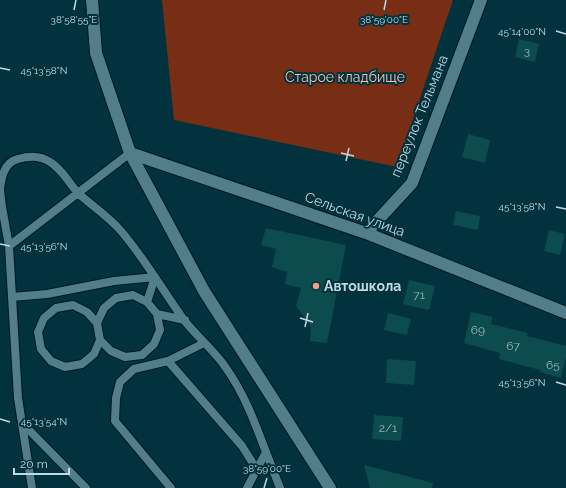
<svg xmlns="http://www.w3.org/2000/svg" width="566" height="488" viewBox="0 0 566 488" font-family="Raleway,sans-serif">
  <style>
    .green { fill: #772e14 }
    .building { fill: #0c4b4e }
    .lines { fill: none; stroke-linecap: round; stroke-linejoin: round }
    .lane-casing { stroke: #02181e; stroke-width: 10 }
    .street-casing { stroke: #02181e; stroke-width: 14 }
    .secondary-casing { stroke: #02181e; stroke-width: 14 }
    .lane { stroke: #527d8b; stroke-width: 8 }
    .street { stroke: #527d8b; stroke-width: 12 }
    .secondary { stroke: #527d8b; stroke-width: 12 }
    .ticks { fill: none; stroke: #c2d9e0; stroke-width: 1.5 }
    .poi-dot { fill: #f39f83; stroke: #01323e; stroke-width: 1.5 }
    .labels { text-anchor: middle; stroke-width: 4; stroke-linejoin: round; paint-order: stroke }
    .number-label { font-size: 12px; fill: #94b6bc }
    .park-label { font-size: 14px; fill: #f9c0ad; stroke: #01323e }
    .street-label { font-size: 14px; fill: #c2d9e0; stroke: #01323e }
    .poi-label { font-size: 14px; font-weight: bold; fill: #c2d9e0; stroke: #01323e; text-anchor: start }
    .ticks-label { font-size: 10px; text-anchor: middle; fill: #c2d9e0; stroke: #01323e; stroke-width: 4; stroke-linejoin: round; paint-order: stroke }
  </style>
  <rect width="100%" height="100%" fill="#01323e"/>
  <path class="green" d="M162,0H453L397,167L174,120Z"/>
  <path class="building" d="M519,39L539,44L535,62L515,57Z
    M468,134L490,140L485,163L462,157Z
    M456,211L480,216L478,230L453,225Z
    M266,228L346,245L327,343L310,341L311,327L296,306L301,288L285,284L287,272L272,267L276,249L261,245Z
    M549,230L565,234L560,255L544,251Z
    M409,280L435,286L429,310L403,304Z
    M471,312L493,317L491,324L528,333L527,336L566,346V357L561,378L540,372V370L499,359L500,353L464,343Z
    M388,313L411,319L407,335L384,330Z
    M387,359L416,361L414,385L386,383Z
    M374,415L403,417L401,441L372,439Z
    M364,465L433,483L432,488H370Z"/>
  <g class="lines">
    <defs>
      <path id="lane" d="M0,190C1,177 4,162 18,159C28,156 40,155 50,162C62,169 69,183 78,193C92,206 109,217 121,231C145,259 163,291 184,320C197,337 214,350 226,368C244,393 255,423 266,452L247,488
        M0,190L2,207L9,246L18,398L32,488
        M9,246L130,153
        M12,297L47,294L114,281L155,277L147,302
        M157,314L185,320
        M97,323L104,308L116,298L133,295L147,302L157,314L160,330L154,344L142,355L125,357L111,351L100,340L97,323L87,312L73,305L56,308L44,318L38,332L41,349L51,361L65,367L82,364L94,354L100,340
        M168,361L242,446L257,470
        M22,423L86,488
        M266,452L280,488
        M171,488L115,421L116,398L120,382L134,369L168,361L204,343"/>
      <path id="street" d="M130,153L366,233L566,313
        M366,233L412,183L481,0"/>
      <path id="secondary" d="M92,0L96,53L130,153L204,291L330,488"/>
    </defs>
    <use href="#lane" class="lane-casing"/>
    <use href="#street" class="street-casing"/>
    <use href="#secondary" class="secondary-casing"/>
    <use href="#lane" class="lane"/>
    <use href="#street" class="street"/>
    <use href="#secondary" class="secondary"/>
  </g>
  <path class="ticks" d="M74,10L76,0M384,10L386,0M556,31L566,34M0,68L10,70M341,153L354,156M346,161L349,148M556,207L566,209M0,244L10,246M300,318L313,322M305,327L308,313M556,382L566,385M0,419L10,422M264,488L267,478"/>
  <circle class="poi-dot" cx="316" cy="286" r="4"/>
  <g class="labels">
    <g class="number-label">
      <text x="527" y="55">3</text>
      <text x="419" y="299">71</text>
      <text x="478" y="334">69</text>
      <text x="513" y="350">67</text>
      <text x="553" y="369">65</text>
      <text x="388" y="432">2/1</text>
    </g>
    <g class="park-label">
      <text x="345" y="82">Старое кладбище</text>
    </g>
    <g class="street-label">
      <text transform="translate(419 116) rotate(-68)" y="5">переулок Тельмана</text>
      <text transform="translate(355 214) rotate(20)" y="5">Сельская улица</text>
    </g>
    <g class="poi-label">
      <text x="324" y="291">Автошкола</text>
    </g>
  </g>
  <g class="ticks-label">
    <text x="74" y="23">38°58'55"E</text>
    <text x="384" y="23">38°59'00"E</text>
    <text x="522" y="35">45°14'00"N</text>
    <text x="44" y="74">45°13'58"N</text>
    <text x="522" y="210">45°13'58"N</text>
    <text x="44" y="250">45°13'56"N</text>
    <text x="522" y="386">45°13'56"N</text>
    <text x="44" y="425">45°13'54"N</text>
    <text x="267" y="472">38°59'00"E</text>
  </g>
  <path d="M14 468v6h55v-6" fill="none" stroke="#c2d9e0" stroke-width="2"/>
  <text x="20" y="468" font-size="12" fill="#c2d9e0" stroke="#01323e" stroke-width="3" paint-order="stroke">20 m</text>
</svg>
